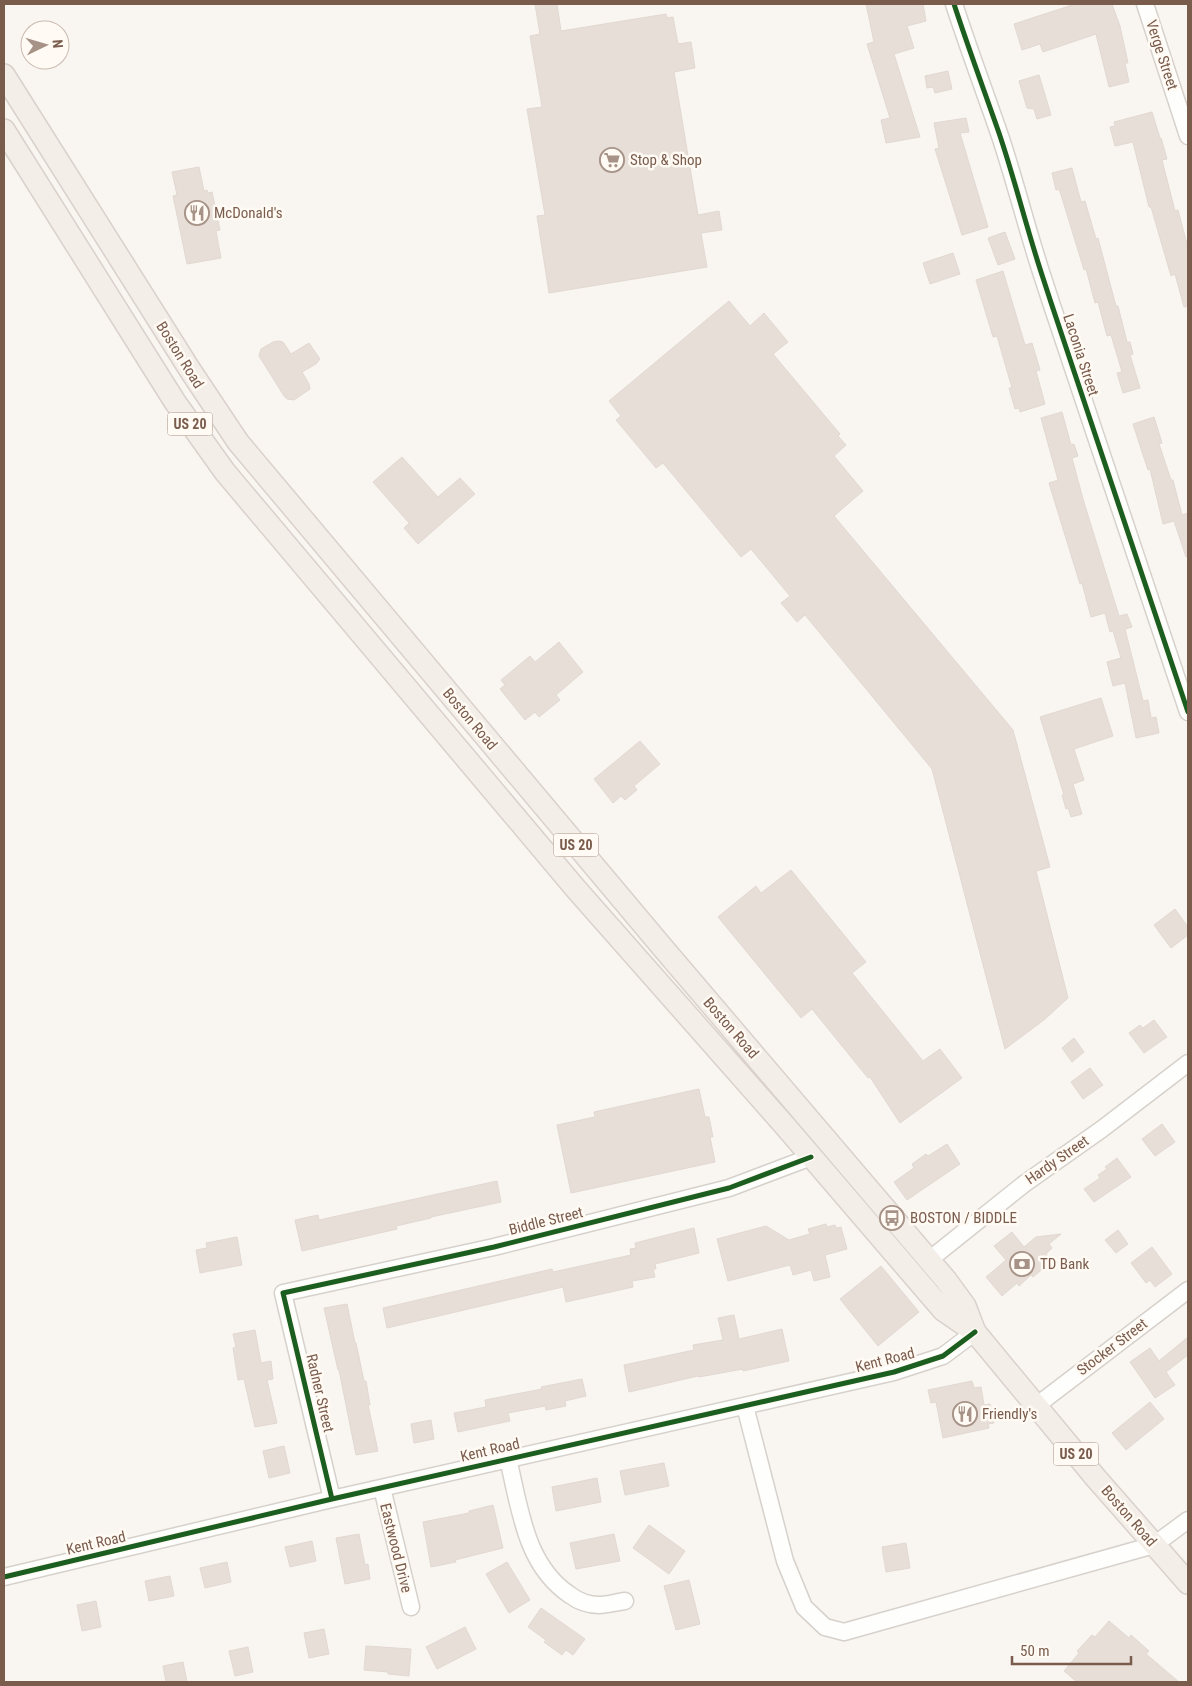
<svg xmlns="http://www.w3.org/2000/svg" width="1192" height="1686" viewBox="0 0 1192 1686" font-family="'Roboto Condensed',sans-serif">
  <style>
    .building { fill: #e6ded7; stroke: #e2d8d2 }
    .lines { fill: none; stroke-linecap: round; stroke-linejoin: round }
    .minor-casing { stroke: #d7d1cb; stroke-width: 19 }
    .major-casing { stroke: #dad1cc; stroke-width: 24 }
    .minor { stroke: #fefefd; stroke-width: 16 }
    .major { stroke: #f3eee8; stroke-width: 21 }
    .cycleway-casing { stroke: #fffaf3; stroke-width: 8 }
    .cycleway { stroke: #1b5e20; stroke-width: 5 }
    .labels { text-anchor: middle; stroke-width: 5; stroke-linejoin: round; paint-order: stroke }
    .shield { fill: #fffaf3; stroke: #a28b7f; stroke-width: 1 }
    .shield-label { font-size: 14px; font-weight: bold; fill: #7a5c4d }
    .street-label { font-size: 15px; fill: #7a5c4d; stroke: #fffaf3 }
    .poi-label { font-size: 15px; fill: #7a5c4d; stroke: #fffaf3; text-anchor: start }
  </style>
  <rect width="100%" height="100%" fill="#f9f5f0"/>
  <path class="building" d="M535,4H557L561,31L666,14L667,18L673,17L678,44L691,42L695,68L674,72L698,215L719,211L722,230L701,233L707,267L549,293L537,216L545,215L527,109L542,107L530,36L540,34Z
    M866,4H923L926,21L907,26L914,48L894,54L920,137L886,143L881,120L890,118L867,44L874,42Z
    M1075,4H1112L1120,26L1128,63H1125L1129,82L1109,87L1096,34L1043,52L1040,44L1022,50L1014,24Z
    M948,71L952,89L935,93L933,87L927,88L925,76Z
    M1039,75L1051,115L1037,119L1034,109L1027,108L1019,81Z
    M1152,112L1160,138H1161L1167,159L1162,160L1175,211L1178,210L1188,248V306L1184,307L1175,274L1171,276L1151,207H1149L1133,142L1115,146L1110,127L1115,126L1114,122Z
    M966,118L969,132L960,133L988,227L962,235L935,149L939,148L934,123Z
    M199,167L204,191L207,190L208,193L212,192L220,230L216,231L221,258L187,264L173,196L177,195L172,172Z
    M1072,168L1081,202L1085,201L1096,239L1098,238L1116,306H1118L1127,342H1130L1133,354L1130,355L1140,388L1123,393L1117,373L1122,372L1111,335L1107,336L1098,302L1095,303L1086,269L1084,270L1062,198L1059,189L1056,190L1052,173Z
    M1005,232L1015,259L998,265L988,238Z
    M953,253L960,274L930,284L923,263Z
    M1003,271L1025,345L1032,343L1040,370L1036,371L1045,404L1020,412L1019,408L1015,409L1009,388H1012L997,336L993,337L976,280Z
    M729,301L750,326L764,313L788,342L773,354L840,434L838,436L846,445L834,456L863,491L834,516L1013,730L1050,867L1036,871L1068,998L1044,1020L1005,1049L932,769L805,615L797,622L781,603L790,596L751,549L741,557L663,463L656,468L616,420L621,416L609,401Z
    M279,341L283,342L291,354L309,343L320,359L316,364L302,372L309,384L310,389L294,400L287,399L284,396L259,356L261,349L273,342Z
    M1062,412L1071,445L1074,444L1078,456L1072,458L1083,499L1119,616L1127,614L1132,627L1125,629L1143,701L1148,700L1151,718L1156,717L1159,733L1136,738L1125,683L1113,686L1107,662L1121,658L1113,631L1110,632L1105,613L1091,617L1082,583L1080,584L1056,506L1049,483L1058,480L1041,418Z
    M1154,417L1162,443L1159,444L1171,480H1173L1182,515L1188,513V556L1186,557L1174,521L1163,524L1150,469L1148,470L1133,424Z
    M402,457L438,497L460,478L475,494L418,544L404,528L409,523L373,482Z
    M559,642L583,672L556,695L560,700L539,717L535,712L525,720L500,689L505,685L501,680L530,656L535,662Z
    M1101,698L1113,736L1074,749L1084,780L1073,784L1082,814L1071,817L1068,808L1066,809L1062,795H1064L1040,717Z
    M640,741L660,764L634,786L637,790L625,800L621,796L613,803L594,779Z
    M791,870L866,962L852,973L923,1061L940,1049L962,1078L900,1123L870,1077L868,1078L812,1009L801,1018L718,917L756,886L761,893Z
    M1175,909L1188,927V935L1171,948L1154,925Z
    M1154,1020L1167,1037L1144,1053L1129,1033L1140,1025L1143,1028Z
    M1074,1038L1084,1052L1072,1062L1062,1048Z
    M1090,1068L1103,1085L1083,1099L1071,1082Z
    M699,1089L705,1117H709L713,1137H710L715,1162L571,1193L557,1125L595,1117L594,1112Z
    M1162,1124L1175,1142L1155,1156L1142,1139Z
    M947,1144L960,1164L907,1200L894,1182L914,1168L912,1164L926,1154L928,1156Z
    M1117,1158L1131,1177L1094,1202L1084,1189L1100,1178L1098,1175L1107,1169L1105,1167Z
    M497,1181L501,1202L431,1217V1218L396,1226L397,1229L302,1251L295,1220L318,1215L319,1220Z
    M826,1224L827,1227L835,1225L836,1228L841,1227L847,1249L825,1255L830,1277L814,1281L811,1270L793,1275L790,1265L728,1281L717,1239L766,1226L789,1240L810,1234L808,1229Z
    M694,1228L699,1253L655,1264L656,1269H653L655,1277L632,1281L633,1287L566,1302L563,1287L387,1328L383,1308L552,1269L553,1272L631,1255L630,1249L636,1248L635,1243Z
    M1118,1230L1128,1244L1116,1253L1105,1240Z
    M1012,1232L1024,1247L1036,1237L1061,1234L1049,1244L1052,1248L1046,1254L1048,1257L1041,1263L1045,1267L1033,1277L1031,1275L1019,1286L1017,1283L1002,1296L986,1277L1006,1260L994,1246Z
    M237,1237L242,1265L200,1273L196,1250L207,1248L206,1243Z
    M1152,1247L1172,1274L1155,1287L1150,1280L1146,1283L1131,1263Z
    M881,1266L919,1312L878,1346L840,1299Z
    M347,1304L355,1343H356L364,1381H366L370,1405H368L378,1451L356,1455L339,1370H338L324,1308Z
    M734,1315L739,1339L782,1329L789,1361L743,1371V1369L699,1377L698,1376L629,1392L624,1365L694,1350L693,1345L723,1340L718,1318Z
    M255,1330L261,1363L271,1361L273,1379L267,1380L277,1423L255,1427L244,1379L238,1380L233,1348L236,1347L233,1334Z
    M1188,1337V1355L1166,1372L1175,1385L1155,1398L1130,1362L1150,1348L1159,1361Z
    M582,1379L586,1396L565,1401L566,1406L546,1410L545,1406L508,1413L510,1421L458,1432L454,1413L486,1407L485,1400L542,1389L541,1387Z
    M972,1381L974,1388L981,1387L984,1405L990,1404L994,1423L988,1424L989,1428L943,1438L936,1402L931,1403L928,1390Z
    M1150,1402L1164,1419L1126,1450L1112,1433Z
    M431,1420L434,1439L414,1443L411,1424Z
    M284,1446L290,1473L269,1478L263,1451Z
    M664,1463L669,1486L625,1495L620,1471Z
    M597,1478L601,1502L556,1511L552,1487Z
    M493,1505L503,1548L455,1560L456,1562L431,1567L423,1522L469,1513V1511Z
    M649,1525L685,1551L669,1574L633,1548Z
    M359,1534L365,1565L368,1564L370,1579L345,1584L336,1538Z
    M614,1534L620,1561L576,1569L570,1543Z
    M312,1541L316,1561L290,1567L285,1547Z
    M906,1543L910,1568L886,1572L882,1547Z
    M227,1562L231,1582L205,1588L200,1568Z
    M507,1562L530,1600L509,1613L486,1574Z
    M170,1576L174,1596L149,1601L145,1581Z
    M689,1580L700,1624L676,1630L664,1586Z
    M96,1601L101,1627L82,1631L77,1605Z
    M541,1608L585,1639L573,1655L566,1650L562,1655L544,1642L546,1640L528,1627Z
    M1109,1621L1129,1638L1131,1635L1149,1651L1146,1654L1179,1682H1077L1064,1671L1079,1653L1077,1651L1092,1635L1095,1637Z
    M465,1627L476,1649L437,1669L426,1647Z
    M324,1629L329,1654L309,1658L304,1633Z
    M366,1646L411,1649L409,1676L388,1674V1672L364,1670Z
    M248,1647L253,1672L235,1676L229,1651Z
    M183,1662L187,1682H166L163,1666Z"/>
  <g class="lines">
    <defs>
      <path id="minor" d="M954,4C968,47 984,90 999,133C1015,180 1027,230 1043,278C1090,423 1140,567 1188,712
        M1145,4L1188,136
        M929,1260L1024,1184L1102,1129L1188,1063
        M745,1406L785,1561L804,1607L825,1627L844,1632L1154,1545L1188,1520
        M1036,1406L1188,1290
        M508,1459C520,1508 525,1565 570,1595C578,1601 588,1605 599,1605C607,1605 617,1602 625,1601
        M382,1488L411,1607
        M332,1499L283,1293L494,1247L729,1188L811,1157
        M4,1577L332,1499L894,1372L943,1356L975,1332"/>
      <path id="major" d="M4,75L190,370L238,442L663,948L946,1280L965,1306L975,1332L1095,1477L1188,1583
        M4,130L175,402L225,472L576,889L786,1127L943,1310L975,1332"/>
    </defs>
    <use href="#minor" class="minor-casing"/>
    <use href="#major" class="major-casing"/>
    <use href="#minor" class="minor"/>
    <use href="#major" class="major"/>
    <defs>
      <path id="cycleway" d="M954,4C968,47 984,90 999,133C1015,180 1027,230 1043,278C1090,423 1140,567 1188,712
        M332,1499L283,1293L494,1247L729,1188L811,1157
        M4,1577L332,1499L894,1372L943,1356L975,1332"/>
    </defs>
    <use href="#cycleway" class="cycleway-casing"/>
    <use href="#cycleway" class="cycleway"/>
  </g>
  <defs>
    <symbol id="supermarket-ring" viewBox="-11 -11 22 22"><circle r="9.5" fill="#fffaf3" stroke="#a69286" stroke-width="1.5"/><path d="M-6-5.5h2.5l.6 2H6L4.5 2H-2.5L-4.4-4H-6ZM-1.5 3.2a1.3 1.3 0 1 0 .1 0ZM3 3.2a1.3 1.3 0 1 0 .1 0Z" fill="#a69286"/></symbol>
    <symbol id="restaurant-ring" viewBox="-11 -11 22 22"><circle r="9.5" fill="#fffaf3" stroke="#a69286" stroke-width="1.5"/><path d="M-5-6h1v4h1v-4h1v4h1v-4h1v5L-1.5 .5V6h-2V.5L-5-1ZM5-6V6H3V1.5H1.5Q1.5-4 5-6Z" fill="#a69286"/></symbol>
    <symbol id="bus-ring" viewBox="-11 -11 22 22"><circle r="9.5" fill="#fffaf3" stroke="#a69286" stroke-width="1.5"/><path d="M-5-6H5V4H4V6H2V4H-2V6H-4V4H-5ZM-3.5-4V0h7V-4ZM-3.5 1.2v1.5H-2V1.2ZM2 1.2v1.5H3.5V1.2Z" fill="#a69286"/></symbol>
    <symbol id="bank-ring" viewBox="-11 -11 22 22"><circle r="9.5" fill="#fffaf3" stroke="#a69286" stroke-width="1.5"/><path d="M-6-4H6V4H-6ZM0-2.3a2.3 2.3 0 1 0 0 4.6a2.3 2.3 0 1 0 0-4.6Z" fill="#a69286"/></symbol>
  </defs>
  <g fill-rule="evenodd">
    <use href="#supermarket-ring" x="598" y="146" width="28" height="28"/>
    <use href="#restaurant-ring" x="183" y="199" width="28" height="28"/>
    <use href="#bus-ring" x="878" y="1204" width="28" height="28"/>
    <use href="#bank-ring" x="1008" y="1250" width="28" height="28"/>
    <use href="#restaurant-ring" x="951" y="1400" width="28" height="28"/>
  </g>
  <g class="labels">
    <g class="shield">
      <rect x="167.5" y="412.5" width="45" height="23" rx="4"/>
      <rect x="553.5" y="833.5" width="45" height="23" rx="4"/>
      <rect x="1053.5" y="1442.5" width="45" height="23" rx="4"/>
    </g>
    <g class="shield-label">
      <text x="190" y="429">US 20</text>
      <text x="576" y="850">US 20</text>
      <text x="1076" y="1459">US 20</text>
    </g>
    <g class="street-label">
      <text transform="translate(1162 55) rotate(72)" y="5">Verge Street</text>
      <text transform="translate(180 355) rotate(58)" y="5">Boston Road</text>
      <text transform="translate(1081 355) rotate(72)" y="5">Laconia Street</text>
      <text transform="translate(470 719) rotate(50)" y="5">Boston Road</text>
      <text transform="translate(731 1028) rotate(49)" y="5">Boston Road</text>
      <text transform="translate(1057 1160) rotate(-35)" y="5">Hardy Street</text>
      <text transform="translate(546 1221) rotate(-14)" y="5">Biddle Street</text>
      <text transform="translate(1112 1347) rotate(-37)" y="5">Stocker Street</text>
      <text transform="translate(885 1360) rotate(-14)" y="5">Kent Road</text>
      <text transform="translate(320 1393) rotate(77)" y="5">Radner Street</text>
      <text transform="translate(490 1450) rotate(-13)" y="5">Kent Road</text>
      <text transform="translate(1129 1516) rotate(49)" y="5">Boston Road</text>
      <text transform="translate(96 1543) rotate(-13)" y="5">Kent Road</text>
      <text transform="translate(396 1548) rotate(76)" y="5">Eastwood Drive</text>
    </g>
    <g class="poi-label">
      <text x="630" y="165">Stop &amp; Shop</text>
      <text x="214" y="218">McDonald's</text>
      <text x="910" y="1223">BOSTON / BIDDLE</text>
      <text x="1040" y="1269">TD Bank</text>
      <text x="982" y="1419">Friendly's</text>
    </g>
  </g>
  <rect width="1192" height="1686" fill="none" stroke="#7a5c4d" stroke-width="10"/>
  <g transform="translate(45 45) rotate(85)"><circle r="24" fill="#fffaf3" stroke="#cabbb1"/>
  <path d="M0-4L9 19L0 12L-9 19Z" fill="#a69286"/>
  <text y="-8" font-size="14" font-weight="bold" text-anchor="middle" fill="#7a5c4d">N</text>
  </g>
  <path d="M1012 1656v8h119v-8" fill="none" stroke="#7a5c4d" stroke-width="2.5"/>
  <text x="1020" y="1656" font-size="15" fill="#7a5c4d" stroke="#fffaf3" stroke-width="4" paint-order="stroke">50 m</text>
</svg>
